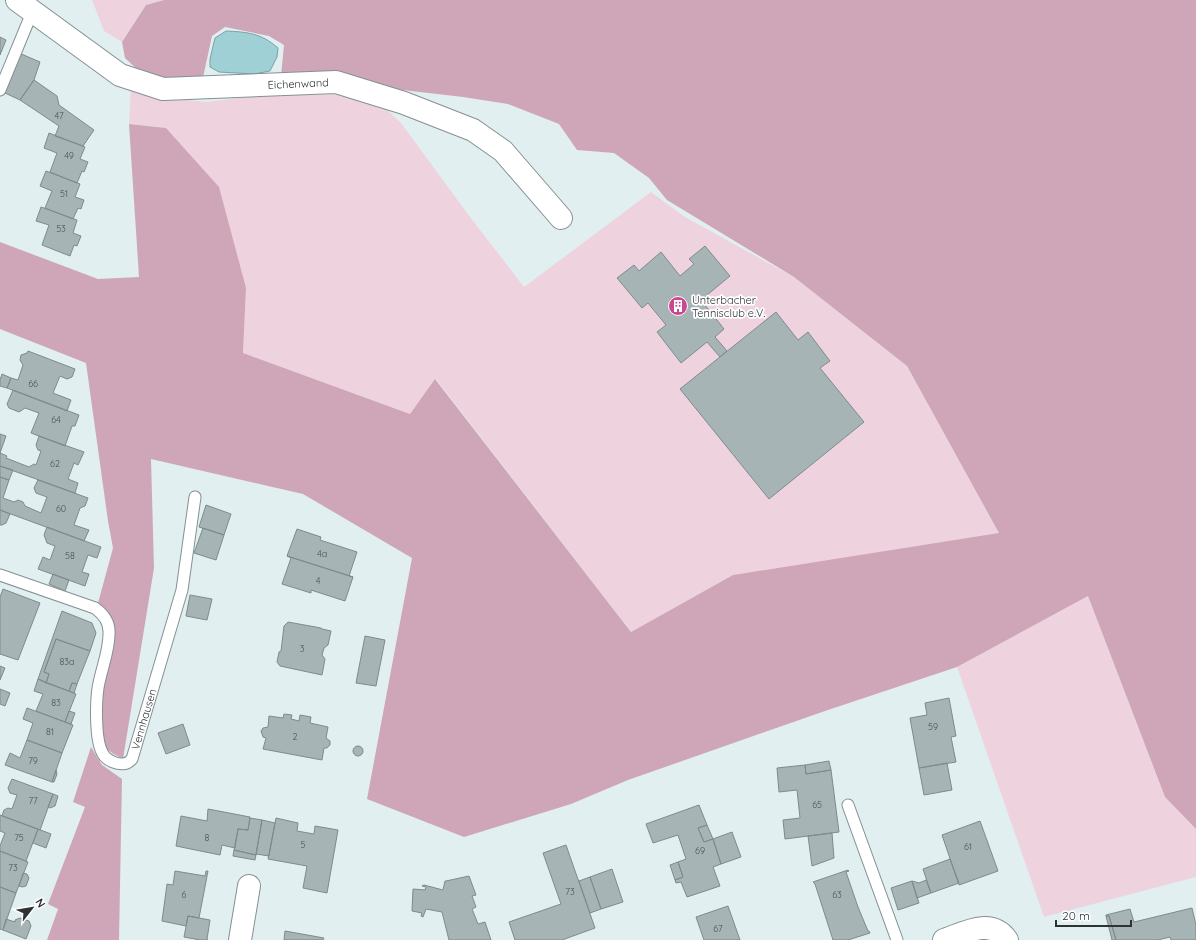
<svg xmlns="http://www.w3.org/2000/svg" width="1196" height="940" viewBox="0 0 1196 940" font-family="Quicksand,sans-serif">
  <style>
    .green { fill: #eed3df }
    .forest { fill: #cea6b8 }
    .water { fill: #9ed0d6; stroke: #7ca1a5 }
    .building { fill: #a6b4b5; stroke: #7e8b8d }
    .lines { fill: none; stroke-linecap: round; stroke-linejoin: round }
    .service-casing { stroke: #849193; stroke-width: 13 }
    .minor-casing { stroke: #849193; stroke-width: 24 }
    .service { stroke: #fff; stroke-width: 11 }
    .minor { stroke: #fff; stroke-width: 22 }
    .labels { text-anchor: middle; stroke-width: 3.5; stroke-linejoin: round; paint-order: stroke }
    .number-label { font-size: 9px; fill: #4b5254 }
    .street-label { font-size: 11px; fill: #2d3233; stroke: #fff }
    .poi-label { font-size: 11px; fill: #2d3233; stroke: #fff; text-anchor: start }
  </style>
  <rect width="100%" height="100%" fill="#e1eff1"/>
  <path class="green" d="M92,0H164L146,5L122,42L104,31Z
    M131,88L172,98L206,102L255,96L346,94L381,104L401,123L470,217L524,287L651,192L685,217L794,277L907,366L1000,534L733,575L631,632L436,379L410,414L243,353L246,288L166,128L129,124Z
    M1088,596L1165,797L1196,829V877L1044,917L957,667Z"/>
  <path class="forest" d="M164,0H1196V829L1165,797L1088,596L957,667L825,711L628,780L571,804L464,837L367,799L412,558L303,494L151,459L154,568L123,759C118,756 111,753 107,749C87,729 108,654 114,628L98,603L113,548L108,521L86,363L0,329V242L98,279L139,277L129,124L166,128L219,187L246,288L243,353L410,414L435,379L631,632L733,575L999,533L907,366L794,277L667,200L649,178L614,153L577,150L559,124L508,104L463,97L281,76L284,45L269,36L225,27L212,36L202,82L177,80L142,74L125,58L122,42L146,5Z
    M91,747L102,765L122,779L119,940H47L58,909L48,904L85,807L73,802Z"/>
  <path class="water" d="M226,31C247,32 261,33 278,48L277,57L270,71L254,74L219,72L210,67V59L215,38Z"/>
  <path class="building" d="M0,37L6,40L0,55Z
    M19,53L40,62L34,80L20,100L5,93Z
    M34,80L57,96L59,105L94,130L83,146L55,136L59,126L20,100Z
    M49,133L85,147L80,159L88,162L84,172L82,171L77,183L50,172L57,153L44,148Z
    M46,171L80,184L75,197L84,200L81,209L78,208L73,219L45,208L52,191L40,186Z
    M41,207L77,220L73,233L81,236L77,246L74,245L70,256L42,245L49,225L36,221Z
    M705,246L730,276L701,300L724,329L715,337L727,351L720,357L707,342L681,363L657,332L666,325L648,303L642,308L617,278L634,265L639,271L661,252L680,276L694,264L689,259Z
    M776,312L798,340L808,332L830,361L820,368L864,422L769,499L680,389Z
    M28,351L75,369L72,377L67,379L60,376L53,393L71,400L67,411L7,388L11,378L18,380L23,365L20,360L21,355L27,353Z
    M2,374L11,378L7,388L0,386V380Z
    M13,390L79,415L75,426H72L65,446L31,433L39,413L25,408L19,412L9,408L7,404Z
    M0,434L6,436L0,453Z
    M39,436L84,452L78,465L74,463L68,479L78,483L75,493L0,466V453L7,456L6,458L29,467L34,464L36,465L41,451L38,450L36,445Z
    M0,466L13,470L9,480L0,477Z
    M0,477L9,480L3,498L14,502L18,500L23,502L25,506L41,513L47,497L36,493L34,488L38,480L88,498L85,506L80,508L74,525L89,530L84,541L0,510Z
    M206,505L231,514L224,535L199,527Z
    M0,510L10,514L6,523L2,525H0Z
    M47,527L101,547L97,558L88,555L82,572L89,574L85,586L38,569L43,557L50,560L55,546L47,543L44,535Z
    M203,528L224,535L216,560L194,553Z
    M297,529L321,537L320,540L357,552L349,576L353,577L287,556Z
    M287,556L353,577L345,601L311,590V593L282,584L291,558Z
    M53,574L69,580L65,591L49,584Z
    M3,589L40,603L18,660L0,654V597Z
    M190,595L212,599L207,620L186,616Z
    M62,611L92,623L96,633L90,651L56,639L44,672L49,674L46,683L38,679Z
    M288,622L321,628L322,629L331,631L328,645L324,648L322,655L325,659L322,675L280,666L277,662L279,652L281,651L284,626Z
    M365,636L385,640L376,686L356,683Z
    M56,639L90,651L77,684L72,683L69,691L46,683L49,674L44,672Z
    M0,666L5,668L0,680Z
    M38,679L76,694L65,722L36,711L43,694L34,691Z
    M72,683L77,684L74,693L69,691Z
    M0,689L10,693L5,706L0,704Z
    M949,698L956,736L951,737L956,762L919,768L910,718L927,715L925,703Z
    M27,708L73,725L62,753L27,740L33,723L23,719Z
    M69,711L75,713L71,724L65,722Z
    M284,714L292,715L291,719L299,721L300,715L311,717L310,723L328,727L326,738L330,741V745L327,748H324L322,760L263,749L266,738L263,737L261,731L263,728L268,727L269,716L283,718Z
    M183,724L190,745L166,754L158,733Z
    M27,740L62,753L52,782L5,765L10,753L20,758Z
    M353 751a5 5 0 1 1 10 0a5 5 0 1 1-10 0Z
    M829,761L831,770L806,774L805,765Z
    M947,763L952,790L924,795L919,768Z
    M805,765L806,774L831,770L839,832L785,839L783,820L800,818L797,790L779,792L777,768Z
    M56,770L57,774L54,782H52Z
    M12,779L53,794L40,830L2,816L4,810L8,808L12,809L17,795L10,793L8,788Z
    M53,794L58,796L55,806L50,808L48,807Z
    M699,805L707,825L698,828L704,842L713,839L721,864L713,867L720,886L687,897L681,882L676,883L675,880L683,877L678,862L686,859L678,835L653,843L646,824Z
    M208,809L250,817L248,830L238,829L235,848L222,845L220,855L176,846L181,816L207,821Z
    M0,815L38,829L26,861L0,851V846L5,833L0,831Z
    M250,818L262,820L256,855L234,850L238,829L248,830Z
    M276,818L298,823L297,831L314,834L315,826L338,830L327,893L303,888L307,866L268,859Z
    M262,820L275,823L269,856L256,854Z
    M980,821L998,871L959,885L942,835Z
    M707,825L713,839L704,842L698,828Z
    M38,829L51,834L46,848L33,843Z
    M732,832L741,857L721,864L713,839Z
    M832,833L834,858L812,866L808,836Z
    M566,845L595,928L562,940H515L509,922L561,904L543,853Z
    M234,850L256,855L255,860L233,856Z
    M0,851L28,862L16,893L0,887Z
    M950,859L959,883L931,893L923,869Z
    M678,862L683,877L675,880L670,865Z
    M612,869L623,902L601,909L590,877Z
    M848,870L849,871L846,872L858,907L868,931H869L870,933L848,940H833L815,884L813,882Z
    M175,871L205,876L206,871H208L199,918L188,916L186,926L162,921L167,884L173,885Z
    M23,873L27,874L29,878L26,886L22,887L19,886Z
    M469,876L476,895L472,896L476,907L472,909L478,924L485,922L491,940H449L442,912L426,909L423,917L421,916L422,913L412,911L413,889L425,890L426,887L422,886L424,885L443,890L445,881H446Z
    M590,877L601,909L590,913L579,881Z
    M926,880L931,893L917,898L912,881L919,883Z
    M912,881L919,903L898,910L891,888Z
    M0,887L16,893L3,930L0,929Z
    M728,906L740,940H704L696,917Z
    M1192,908L1196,925V940H1171L1170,937L1158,940H1116L1109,916H1106V915L1130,909L1134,922Z
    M188,916L210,920L207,939L208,940H200L184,937Z
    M1106,916H1109L1116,940H1112Z
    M20,918L29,921L31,926L26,939L3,930L6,919L15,922V920Z
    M285,931L324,938L323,940H284Z"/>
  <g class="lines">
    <defs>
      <g id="service">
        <path d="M0,90L33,10"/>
        <path id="s1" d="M0,575L95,608C103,614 109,621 109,631C110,650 101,669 98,688C96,702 95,739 102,752C104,757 108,760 113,762C121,765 127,765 132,759L182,590L195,497"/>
        <path d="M848,805L897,940"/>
      </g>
      <g id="minor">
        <path id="s2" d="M17,0L120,75L163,89L336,82L404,103L473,130L503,151L561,218"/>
        <path d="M240,940L249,886"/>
        <path d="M944,940C964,933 991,917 1007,940"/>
      </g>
    </defs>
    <use href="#service" class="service-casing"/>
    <use href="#minor" class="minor-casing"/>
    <use href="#service" class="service"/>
    <use href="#minor" class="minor"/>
  </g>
  <defs>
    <symbol id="building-disc" viewBox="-11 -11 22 22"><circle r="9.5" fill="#c94891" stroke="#fff"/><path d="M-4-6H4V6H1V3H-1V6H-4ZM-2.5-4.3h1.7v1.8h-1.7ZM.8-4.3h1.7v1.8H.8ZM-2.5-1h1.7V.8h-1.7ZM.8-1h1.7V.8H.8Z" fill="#fff"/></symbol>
  </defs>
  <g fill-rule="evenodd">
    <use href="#building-disc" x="667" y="295" width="22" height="22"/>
  </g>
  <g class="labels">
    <g class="number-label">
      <text x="59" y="119">47</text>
      <text x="69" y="159">49</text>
      <text x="64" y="197">51</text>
      <text x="61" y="232">53</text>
      <text x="33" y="387">66</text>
      <text x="56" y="423">64</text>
      <text x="55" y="467">62</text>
      <text x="61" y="512">60</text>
      <text x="322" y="557">4a</text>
      <text x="70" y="559">58</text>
      <text x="318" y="584">4</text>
      <text x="302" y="652">3</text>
      <text x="67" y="665">83a</text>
      <text x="56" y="706">83</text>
      <text x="933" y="730">59</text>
      <text x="50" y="735">81</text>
      <text x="295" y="740">2</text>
      <text x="33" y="764">79</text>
      <text x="33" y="804">77</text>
      <text x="817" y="808">65</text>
      <text x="19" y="841">75</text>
      <text x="207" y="841">8</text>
      <text x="303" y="848">5</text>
      <text x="968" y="850">61</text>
      <text x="700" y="854">69</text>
      <text x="13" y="871">73</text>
      <text x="570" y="895">73</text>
      <text x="184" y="898">6</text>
      <text x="837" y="898">63</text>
      <text x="718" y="932">67</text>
    </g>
    <g class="street-label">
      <text dy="4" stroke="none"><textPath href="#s2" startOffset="308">Eichenwand</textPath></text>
      <text dy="4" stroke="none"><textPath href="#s1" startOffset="329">Vennhausen</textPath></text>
    </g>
    <g class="poi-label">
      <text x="692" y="304">Unterbacher<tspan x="692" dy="13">Tennisclub e.V.</tspan></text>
    </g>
  </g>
  <g transform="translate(32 908) rotate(59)" stroke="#ffffff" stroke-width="3" paint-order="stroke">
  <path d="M0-3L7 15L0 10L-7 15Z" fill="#2d3233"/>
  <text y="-6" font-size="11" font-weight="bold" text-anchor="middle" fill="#2d3233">N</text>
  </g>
  <path d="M1056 920v6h75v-6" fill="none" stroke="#2d3233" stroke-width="2"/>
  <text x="1062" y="920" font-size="12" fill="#2d3233" stroke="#ffffff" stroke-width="3" paint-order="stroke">20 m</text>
</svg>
